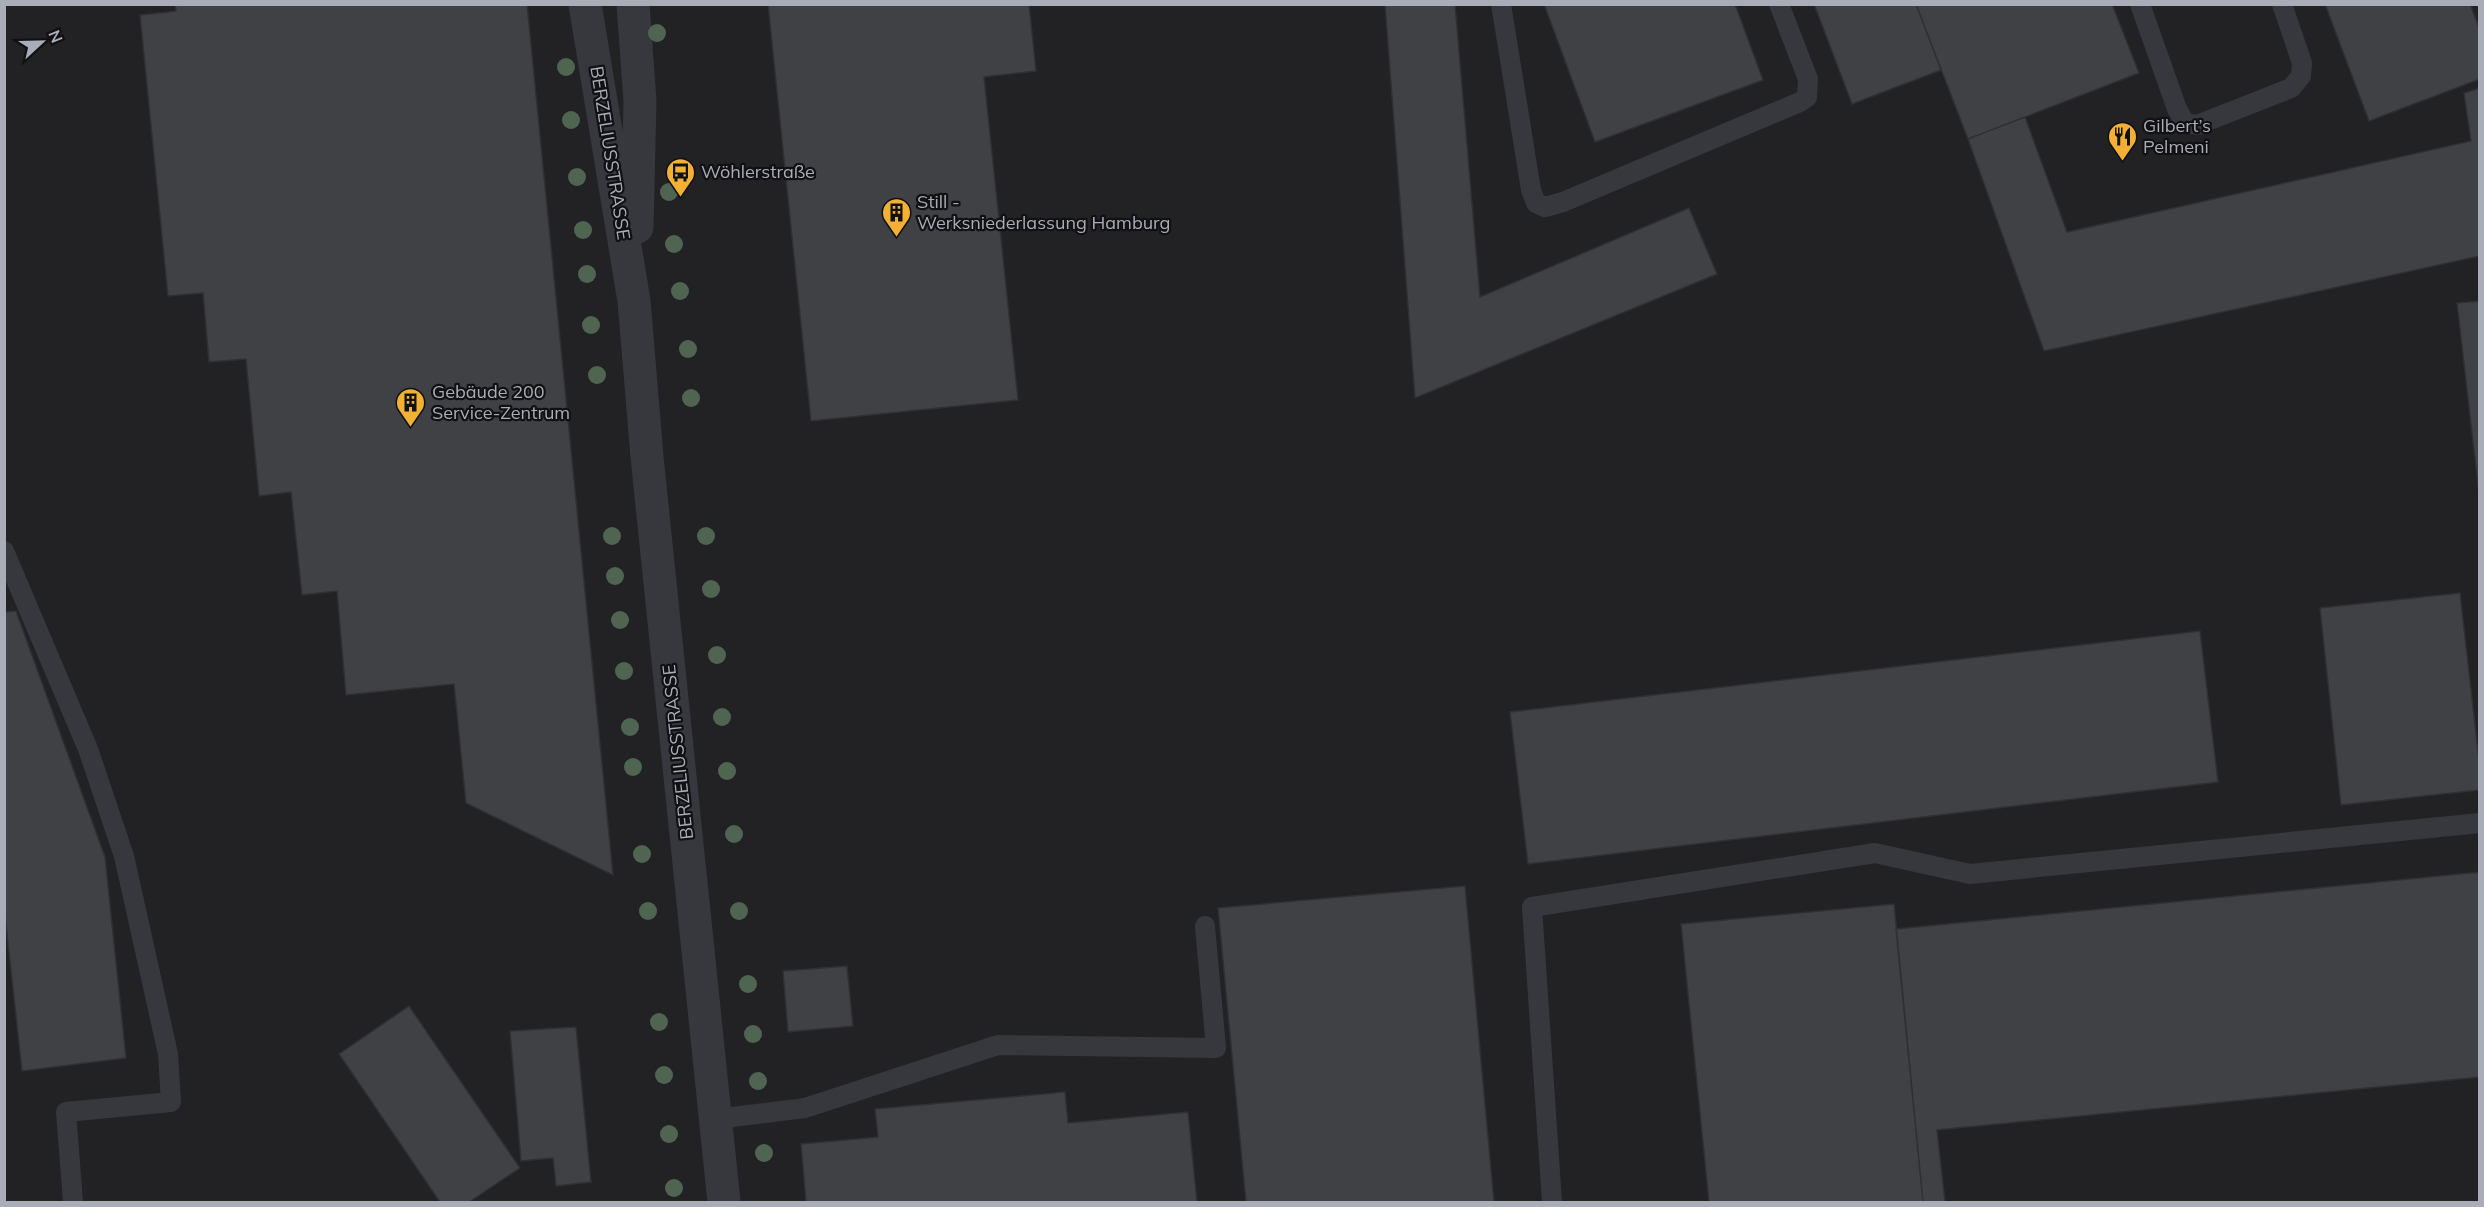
<svg xmlns="http://www.w3.org/2000/svg" width="2484" height="1207" viewBox="0 0 2484 1207" font-family="Mulish,sans-serif">
  <style>
    .built { fill: #222225 }
    .building { fill: #404145; stroke: #303034; stroke-width: 1.5 }
    .lines { fill: none; stroke-linecap: round; stroke-linejoin: round }
    .lane { stroke: #37383d; stroke-width: 20 }
    .street { stroke: #37383d; stroke-width: 33 }
    .tree { fill: #506452 }
    .labels { text-anchor: middle; stroke-width: 4.5; stroke-linejoin: round; paint-order: stroke }
    .poi-label { font-size: 18px; fill: #a8adb8; stroke: #111113; text-anchor: start }
    .street-label { font-size: 18px; fill: #a8adb8; stroke: #111113 }
  </style>
  <rect width="100%" height="100%" fill="#161618"/>
  <path class="built" d="M5,5H2479V1202H5Z"/>
  <path class="building" d="M175,4H527L613,875L466,803L454,684L346,695L337,591L302,595L291,492L259,496L246,359L209,362L203,293L168,296L140,15L176,11Z
    M768,4H1029L1036,71L984,77L1018,400L811,421Z
    M1385,4H1455L1480,297L1689,208L1717,274L1415,398Z
    M1544,4H1735L1763,80L1595,142Z
    M1814,4H1916L1941,70L1852,104Z
    M1916,4H2112L2139,73L1968,139Z
    M2325,4H2470L2480,30V79L2369,121Z
    M2480,88V256L2044,351L1968,139L2025,117L2067,232L2471,141L2464,93Z
    M2480,301V502L2457,303Z
    M2460,593L2480,769V790L2341,805L2320,608Z
    M16,611L105,857L126,1058L22,1071L4,906V612Z
    M2200,631L2218,782L1528,864L1510,712Z
    M2480,872V1077L1937,1130L1945,1202H1923L1896,929Z
    M1465,886L1494,1202H1246L1218,908Z
    M1894,904L1923,1202H1709L1681,924Z
    M847,966L853,1026L788,1032L783,971Z
    M409,1006L520,1168L469,1202H440L339,1054Z
    M576,1027L591,1182L556,1186L553,1158L521,1161L510,1031Z
    M1065,1092L1068,1123L1188,1112L1197,1202H806L801,1144L878,1137L875,1109Z"/>
  <g class="lines">
    <path class="lane" d="M1501,4L1531,190L1536,203L1545,207L1563,202L1800,102L1807,97L1808,79L1779,4
      M2140,4L2177,109L2185,123L2197,125L2291,88L2301,76L2302,63L2282,4
      M4,551L88,749L124,856L168,1054L171,1102L66,1112L73,1202
      M716,1119L805,1108L998,1045L1216,1048L1205,926
      M1552,1202L1532,907L1875,853L1970,874L2480,823"/>
    <path class="street" d="M585,4L634,301L647,457L724,1202
      M633,4L640,101L637,227"/>
  </g>
  <g class="tree">
    <circle cx="657" cy="33" r="9"/>
    <circle cx="566" cy="67" r="9"/>
    <circle cx="571" cy="120" r="9"/>
    <circle cx="577" cy="177" r="9"/>
    <circle cx="669" cy="192" r="9"/>
    <circle cx="583" cy="230" r="9"/>
    <circle cx="674" cy="244" r="9"/>
    <circle cx="587" cy="274" r="9"/>
    <circle cx="680" cy="291" r="9"/>
    <circle cx="591" cy="325" r="9"/>
    <circle cx="688" cy="349" r="9"/>
    <circle cx="597" cy="375" r="9"/>
    <circle cx="691" cy="398" r="9"/>
    <circle cx="612" cy="536" r="9"/>
    <circle cx="706" cy="536" r="9"/>
    <circle cx="615" cy="576" r="9"/>
    <circle cx="711" cy="589" r="9"/>
    <circle cx="620" cy="620" r="9"/>
    <circle cx="717" cy="655" r="9"/>
    <circle cx="624" cy="671" r="9"/>
    <circle cx="722" cy="717" r="9"/>
    <circle cx="630" cy="727" r="9"/>
    <circle cx="633" cy="767" r="9"/>
    <circle cx="727" cy="771" r="9"/>
    <circle cx="734" cy="834" r="9"/>
    <circle cx="642" cy="854" r="9"/>
    <circle cx="648" cy="911" r="9"/>
    <circle cx="739" cy="911" r="9"/>
    <circle cx="748" cy="984" r="9"/>
    <circle cx="659" cy="1022" r="9"/>
    <circle cx="753" cy="1034" r="9"/>
    <circle cx="664" cy="1075" r="9"/>
    <circle cx="758" cy="1081" r="9"/>
    <circle cx="669" cy="1134" r="9"/>
    <circle cx="764" cy="1153" r="9"/>
    <circle cx="674" cy="1188" r="9"/>
  </g>
  <defs>
    <symbol id="restaurant-pin" viewBox="-11 -11 22 30"><path d="M0 17L-7.5 6A9.5 9.5 0 1 1 7.5 6Z" fill="#f2b134" stroke="#111113"/><path d="M-5-6h1v4h1v-4h1v4h1v-4h1v5L-1.5 .5V6h-2V.5L-5-1ZM5-6V6H3V1.5H1.5Q1.5-4 5-6Z" fill="#111"/></symbol>
    <symbol id="bus-pin" viewBox="-11 -11 22 30"><path d="M0 17L-7.5 6A9.5 9.5 0 1 1 7.5 6Z" fill="#f2b134" stroke="#111113"/><path d="M-5-6H5V4H4V6H2V4H-2V6H-4V4H-5ZM-3.5-4V0h7V-4ZM-3.5 1.2v1.5H-2V1.2ZM2 1.2v1.5H3.5V1.2Z" fill="#111"/></symbol>
    <symbol id="building-pin" viewBox="-11 -11 22 30"><path d="M0 17L-7.5 6A9.5 9.5 0 1 1 7.5 6Z" fill="#f2b134" stroke="#111113"/><path d="M-4-6H4V6H1V3H-1V6H-4ZM-2.5-4.3h1.7v1.8h-1.7ZM.8-4.3h1.7v1.8H.8ZM-2.5-1h1.7V.8h-1.7ZM.8-1h1.7V.8H.8Z" fill="#111"/></symbol>
  </defs>
  <g fill-rule="evenodd">
    <use href="#restaurant-pin" x="2106" y="120" width="33" height="45"/>
    <use href="#bus-pin" x="664" y="156" width="33" height="45"/>
    <use href="#building-pin" x="880" y="196" width="33" height="45"/>
    <use href="#building-pin" x="394" y="386" width="33" height="45"/>
  </g>
  <g class="labels">
    <g class="poi-label">
      <text x="2143" y="132">Gilbert’s<tspan x="2143" dy="21">Pelmeni</tspan></text>
      <text x="701" y="178">Wöhlerstraße</text>
      <text x="917" y="208">Still -<tspan x="917" dy="21">Werksniederlassung Hamburg</tspan></text>
      <text x="432" y="398">Gebäude 200<tspan x="432" dy="21">Service-Zentrum</tspan></text>
    </g>
    <g class="street-label">
      <text transform="translate(610 153) rotate(81)" y="6">BERZELIUSSTRASSE</text>
      <text transform="translate(678 752) rotate(-96)" y="6">BERZELIUSSTRASSE</text>
    </g>
  </g>
  <rect width="2484" height="1207" fill="none" stroke="#a8adb8" stroke-width="12"/>
  <g transform="translate(42 42) rotate(68)" stroke="#111113" stroke-width="4.5" paint-order="stroke">
  <path d="M0-4.5L10 22L0 15L-10 22Z" fill="#a8adb8"/>
  <text y="-9" font-size="16" font-weight="bold" text-anchor="middle" fill="#a8adb8">N</text>
  </g>
</svg>
